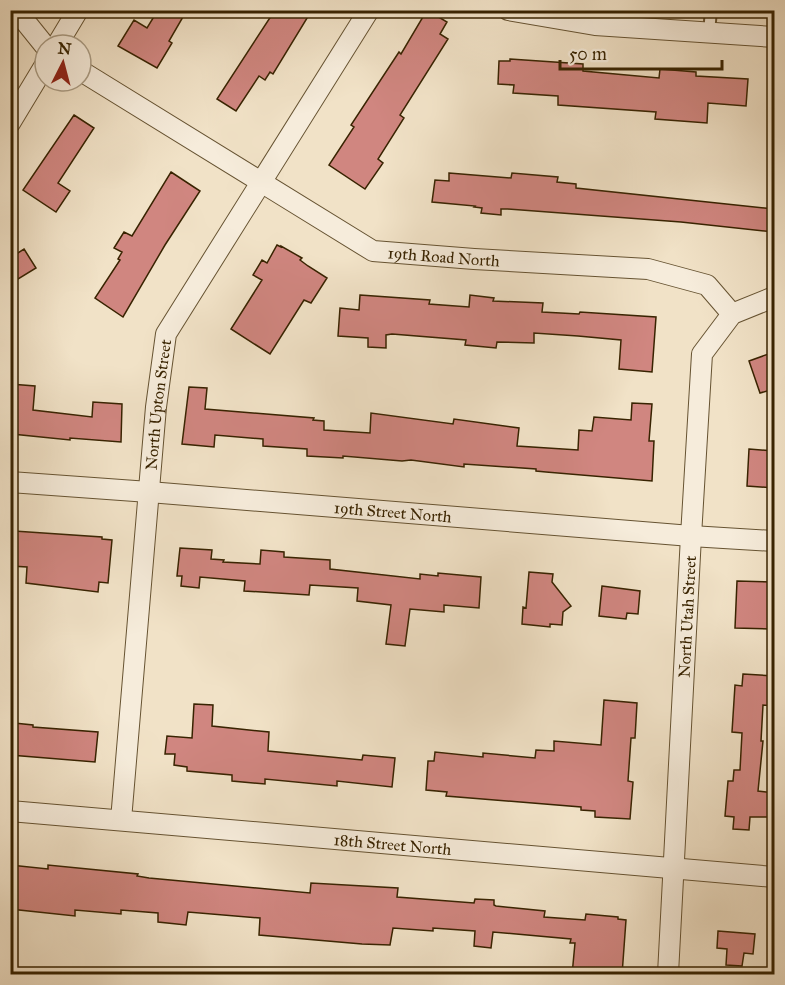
<svg xmlns="http://www.w3.org/2000/svg" width="785" height="985" viewBox="0 0 785 985" font-family="'IM FELL Great Primer',serif">
  <style>
    .building { fill: #d08680; stroke: #382301; stroke-width: 1.5 }
    .lines { fill: none; stroke-linecap: round; stroke-linejoin: round }
    .service-casing { stroke: #665332; stroke-width: 14 }
    .minor-casing { stroke: #665332; stroke-width: 22 }
    .service { stroke: #f6ecdb; stroke-width: 10 }
    .minor { stroke: #f6ecdb; stroke-width: 20 }
    .labels { text-anchor: middle; stroke-width: 4.5; stroke-linejoin: round; paint-order: stroke }
    .street-label { font-size: 16px; fill: #382301; stroke: #f6ecdb }
  </style>
  <rect width="100%" height="100%" fill="#f1e2c7"/>
  <filter id="stains"><feTurbulence type="fractalNoise" baseFrequency=".00333" numOctaves="4"/><feColorMatrix values="0 0 0 0 .2 0 0 0 0 .09 0 0 0 0 .02 0 0 0 .5 -.17"/></filter>
  <radialGradient id="worn" r=".72"><stop offset=".6" stop-color="#630" stop-opacity="0"/><stop offset="1" stop-color="#630" stop-opacity=".3"/></radialGradient>
  <path class="building" d="M158,10H187L169,41L172,43L157,68L118,46L134,20L147,28Z
    M275,10H312L273,74L270,72L265,80L259,76L236,111L217,99Z
    M427,10L447,22L440,34L448,39L400,115L404,118L378,159L383,163L365,189L329,165L354,127L351,125L399,52L401,54Z
    M510,59L583,64V71L659,78L660,69L696,72V76L748,79L746,106L708,103L707,123L655,119L656,112L558,105V96L513,93L514,85L498,84L499,61H510Z
    M74,115L94,128L58,183L70,191L56,212L23,190Z
    M171,172L200,191L165,245L123,317L95,298L120,260L118,259L122,252L114,248L124,232L132,236Z
    M449,173L511,178L512,173L558,177L557,182L576,184V188L774,209V232L681,222L508,209H501V215L481,213L482,208L474,207L475,206L432,202L435,180L449,181Z
    M277,245L281,247V246L302,258L300,260L308,266L327,278L311,303L304,300L270,354L231,329L262,280L253,275L262,260L267,263Z
    M24,249L36,268L10,284V258Z
    M360,295L430,300L429,304L469,307L470,295L494,298L493,301L543,303L542,312L579,314L580,312L656,317L652,372L619,369L621,340L578,336L534,333V343L497,342L496,348L465,345L466,340L392,334L386,335V348L368,347V338L338,336L340,308L359,310Z
    M774,352V389L760,393L749,361Z
    M10,384L35,386L33,410L92,417L93,402L122,404L121,442L70,438V440L12,434L13,426H10Z
    M189,387L207,388L205,409L314,418L313,420L324,421V430L370,433L371,413L453,424L454,419L519,428L517,446L578,450L579,430L592,431L594,417L631,420L632,403L652,404L649,441H654L652,481L546,472L536,471V469L464,464V467L411,460L402,461L343,456V458L307,456V449L263,446V439L215,435L214,447L182,444Z
    M749,449L774,451V488L747,486Z
    M14,531L102,537V539L112,540L108,583L99,582L98,592L26,583L27,567L11,566Z
    M180,548L212,550L211,559L224,560L223,562L260,564L261,550L284,552V557L330,560V569L420,579V574L438,576V573L481,577L479,608L444,605V612L410,609L405,646L386,644L391,605L357,601L358,588L310,585L309,595L244,591L245,581L200,577L199,588L181,586L182,576H177Z
    M529,572L553,574L552,582L571,606L563,612L562,625L550,624V627L522,624L523,607L526,608Z
    M737,581L774,582V617H771L770,629L735,628Z
    M602,586L640,591L638,614L627,613L626,619L599,616Z
    M743,674L774,676V706L763,705L761,741H763L758,791L774,793V817H750L749,830L733,829L734,817L725,816L728,781H733L734,770H740L742,733L732,732L735,685L742,686Z
    M604,700L637,703L635,738H631L628,781L633,782L630,819L595,817V811L581,810V807L446,796L447,792L426,790L428,761H434L435,752L483,757V753L535,758L536,750L554,751V741L601,745Z
    M194,704L213,705L212,726L269,732L268,751L362,760L363,755L395,758L392,787L337,781V786L265,779V784L232,781V775L187,771V767L174,765L175,754H165L167,736L192,738Z
    M14,723L33,725V727L98,732L95,762L10,755V728H14Z
    M10,865L48,869V865L138,874L137,876L149,878L310,893L311,883L398,888L397,897L474,903L475,899L494,900V905L496,906L545,911L544,917L585,920L586,914L618,917V919L626,920L622,975H572L575,943H570L571,939L493,932L491,948L474,946L475,931L433,928V931L393,928L390,945L362,944L259,935L260,918L188,912L186,925L158,922V913L121,910V914L75,910V916L10,909Z
    M718,931L755,934L753,954L744,953L742,966L726,965L727,949L717,948Z"/>
  <g class="lines">
    <defs>
      <path id="service" d="M709,33L711,10"/>
      <g id="minor">
        <path d="M16,10L45,46"/>
        <path d="M508,10L595,25L774,37"/>
        <path d="M57,45L78,10"/>
        <path id="s1" d="M81,71L373,251L474,259L648,269L707,285L732,314"/>
        <path d="M10,123L45,65"/>
        <path id="s2" d="M10,482L149,492L691,536L774,541"/>
        <path id="s3" d="M10,811L774,877"/>
        <path id="s4" d="M121,820L156,407L166,334L369,10"/>
        <path id="s5" d="M668,974L691,536L702,354L732,314L774,297"/>
      </g>
    </defs>
    <use href="#service" class="service-casing"/>
    <use href="#minor" class="minor-casing"/>
    <use href="#service" class="service"/>
    <use href="#minor" class="minor"/>
  </g>
  <g class="labels">
    <g class="street-label">
      <text dy="6" stroke="none"><textPath href="#s1" startOffset="414">19th Road North</textPath></text>
      <text dy="6" stroke="none"><textPath href="#s4" startOffset="417">North Upton Street</textPath></text>
      <text dy="6" stroke="none"><textPath href="#s2" startOffset="384">19th Street North</textPath></text>
      <text dy="6" stroke="none"><textPath href="#s5" startOffset="358">North Utah Street</textPath></text>
      <text dy="6" stroke="none"><textPath href="#s3" startOffset="384">18th Street North</textPath></text>
    </g>
  </g>
  <rect width="785" height="985" fill="none" stroke="#f1e2c7" stroke-width="36"/>
  <rect x="12" y="12" width="761" height="961" fill="none" stroke="#382301" stroke-width="3"/>
  <rect x="18" y="18" width="749" height="949" fill="none" stroke="#382301" stroke-width="1.5"/>
  <g transform="translate(63 63) rotate(6)"><circle r="28" fill="#f6ecdb" stroke="#aa9c84" stroke-width="1.5"/>
  <path d="M0-4.5L10 22L0 15L-10 22Z" fill="#8f2418"/>
  <text y="-9" font-size="16" font-weight="bold" text-anchor="middle" fill="#382301">N</text>
  </g>
  <path d="M560 60v9h162v-9" fill="none" stroke="#382301" stroke-width="3"/>
  <text x="569" y="60" font-size="18" fill="#382301" stroke="#f6ecdb" stroke-width="4.5" paint-order="stroke">50 m</text>
  <rect width="100%" height="100%" filter="url(#stains)"/>
  <rect width="100%" height="100%" fill="url(#worn)"/>
</svg>
